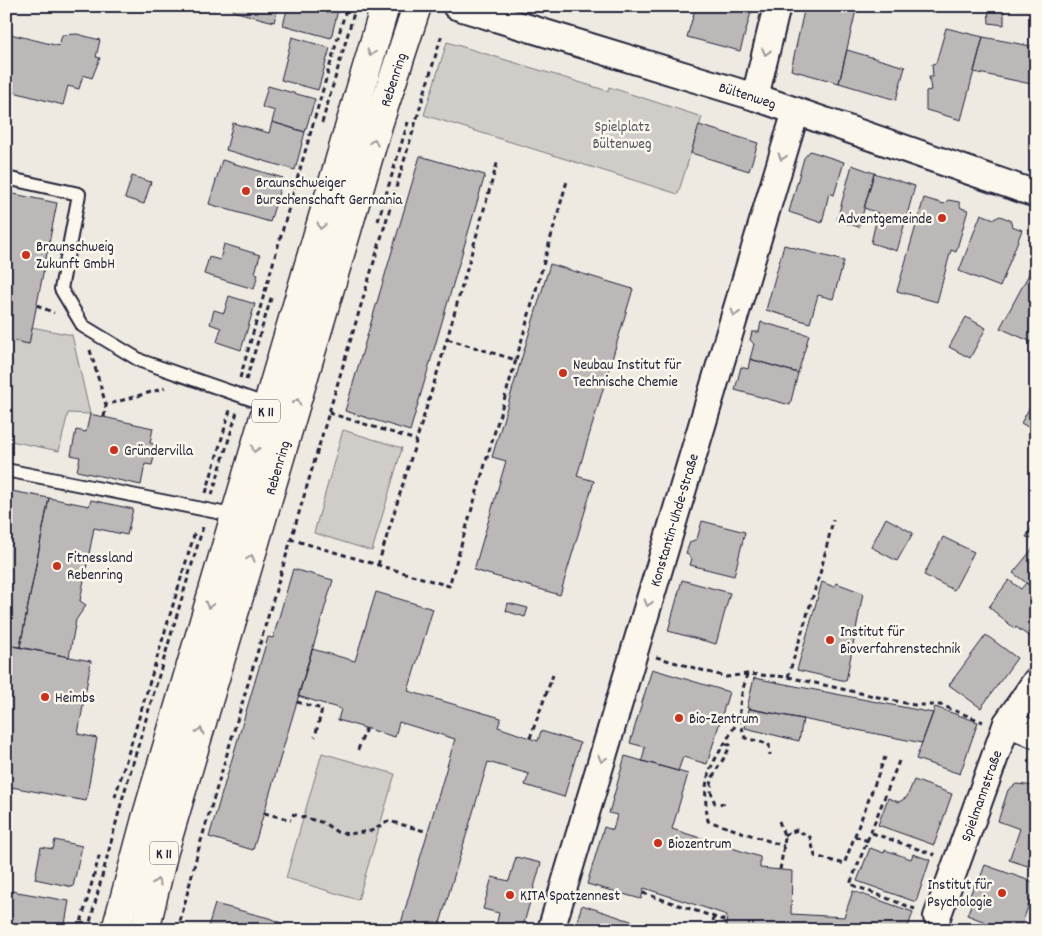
<svg xmlns="http://www.w3.org/2000/svg" width="1042" height="936" viewBox="0 0 1042 936" font-family="Dekko,sans-serif">
  <style>
    .green { fill: #d0cdc9; stroke: #797882 }
    .building { fill: #bcb8b8; stroke: #22223b }
    .lines { fill: none; stroke-linecap: round; stroke-linejoin: round }
    .service-casing { stroke: #22223b; stroke-width: 16 }
    .minor-casing { stroke: #22223b; stroke-width: 30 }
    .primary-casing { stroke: #22223b; stroke-width: 31 }
    .path { stroke: #22223b; stroke-width: 3; stroke-dasharray: 5 4; stroke-linecap: butt }
    .service { stroke: #fbf7ec; stroke-width: 12 }
    .minor { stroke: #fbf7ec; stroke-width: 26 }
    .primary { stroke: #fbf7ec; stroke-width: 28 }
    .oneway { stroke: #99979c }
    .poi-dot { fill: #c8321e; stroke: #fbf7ec; stroke-width: 2 }
    .labels { text-anchor: middle; stroke-width: 5; stroke-linejoin: round; paint-order: stroke }
    .shield { fill: #fbf7ec; stroke: #636270; stroke-width: 1 }
    .shield-label { font-size: 14px; font-weight: bold; fill: #22223b }
    .street-label { font-size: 15px; fill: #22223b; stroke: #fbf7ec }
    .park-label { font-size: 15px; fill: #565566; stroke: #fbf7ec }
    .poi-label { font-size: 15px; fill: #22223b; stroke: #fbf7ec; text-anchor: start }
  </style>
  <rect width="100%" height="100%" fill="#eeeae2"/>
  <filter id="ink" filterUnits="userSpaceOnUse"><feTurbulence type="fractalNoise" baseFrequency=".02" numOctaves="2"/><feDisplacementMap in="SourceGraphic" scale="10" xChannelSelector="R" yChannelSelector="G"/><feConvolveMatrix kernelMatrix="1 2 1 2 8 2 1 2 1" color-interpolation-filters="sRGB"/></filter>
  <g filter="url(#ink)">
    <path class="green" d="M447,42L608,91L609,87L702,117L678,194L424,115Z
      M32,327L72,335L90,414L68,413L59,451L6,440V339L29,344Z
      M343,430L402,448L372,551L314,533Z
      M322,753L395,774L358,900L286,878Z"/>
    <path class="building" d="M177,6H216L215,10L201,7L199,12Z
      M234,6H278L274,22L233,11Z
      M288,6H339L331,38L283,25Z
      M696,6H747L752,9L740,51L687,37Z
      M805,6H857L839,83L791,70Z
      M988,6H1004V25L989,23Z
      M946,28L983,37L961,120L926,110V91L931,90L929,77H933L932,64L936,63Z
      M6,33L59,46L62,35L77,34L100,40L96,57L100,58L92,78L83,75L79,89L68,86L63,105L6,90Z
      M292,37L330,48L318,90L281,80Z
      M983,37L1036,47V85L974,72Z
      M847,50L905,67L896,100L839,83Z
      M268,86L315,99L305,132L272,122L275,111L262,107Z
      M272,122L305,132L295,170L226,150L233,123L269,133Z
      M699,125L758,143L749,171L691,153Z
      M810,151L844,162L834,195L829,193L822,223L789,212L804,158Z
      M420,156L485,175L410,431L345,411Z
      M222,160L283,178L270,222L209,204Z
      M852,165L874,173L859,227L837,220Z
      M874,173L915,186L897,251L871,243L878,213L864,208Z
      M132,176L151,182L144,204L125,198Z
      M9,193L57,203L29,344L6,339V205Z
      M924,198L944,204L948,200L959,202L961,208L968,210L956,252L951,250L937,302L897,291Z
      M981,214L994,219L1000,216L1010,220L1012,226L1022,230L1000,287L959,271Z
      M224,244L260,255L255,273L258,274L254,289L204,274L209,257L220,260Z
      M784,245L844,261L833,299L818,295L810,323L766,310Z
      M1036,261V344L1000,328Z
      M550,264L633,289L577,476L594,481L560,595L474,570L506,461L492,457Z
      M229,296L255,304L241,350L217,342L221,328L210,324L214,310L224,313Z
      M966,317L986,328L970,358L949,347Z
      M761,322L809,335L798,373L750,359L754,344L750,340L752,332H759Z
      M750,359L798,373L790,405L735,390L741,367L748,369Z
      M1036,396V425L1033,430L1021,423Z
      M90,414L153,428L150,443L157,445L152,465L145,464L141,485L77,471L80,457L71,455L76,430L86,432Z
      M6,490L49,498L20,647L6,645Z
      M49,498L89,506L91,500L133,509L127,535L94,528L80,601L86,605L76,620L69,657L20,647Z
      M886,518L913,533L897,561L871,547Z
      M1036,520V539L1026,537Z
      M702,521L745,532L734,576L690,565L692,559L686,553L690,542L697,539Z
      M943,537L974,552L954,590L924,575Z
      M1034,547L1036,548V590L1013,573Z
      M293,569L333,580L253,850L209,837L268,637L273,638Z
      M682,580L730,593L716,644L668,631Z
      M1009,580L1021,589L1026,583L1036,590V637L1034,640L1016,627L1015,629L989,607Z
      M822,582L834,587L836,583L863,593L846,681L797,670Z
      M376,592L433,609L408,691L501,718L498,727L538,741L541,731L580,743L564,797L525,785L529,774L488,762L438,930H399L455,739L399,722L395,737L338,720L341,709L298,696L312,649L355,661Z
      M508,603L528,608L525,617L506,611Z
      M986,635L1017,658L981,708L949,685Z
      M6,645L91,661L78,734L97,738L86,801L6,786Z
      M652,669L729,692L707,764L683,757L678,771L642,761L645,747L630,743Z
      M754,678L933,713L922,743L747,708Z
      M935,707L978,722L960,774L916,759Z
      M749,709L803,719L799,741L745,728Z
      M625,756L688,774L672,829L760,857V868L792,871L791,914L844,917L853,891L913,912L907,930H737L726,927L727,915L644,888L641,899L587,884L604,827L613,830L617,815L609,813Z
      M914,780L952,794L934,845L878,825L888,798L899,802L907,797Z
      M1016,784L1036,786L1034,868L1009,860L1020,829L998,821L1008,790Z
      M55,840L82,846L73,887L35,879L41,847L53,849Z
      M870,848L884,853L885,850L911,859L913,854L930,860L916,902L857,881Z
      M516,857L541,863L522,930H495L499,913L483,909L492,877L509,881Z
      M985,865L1036,883L1020,930H1006L967,915L973,900L969,898L976,880L979,881Z
      M6,890L69,901L64,930H6Z
      M215,904L269,918L286,925L284,930H207Z
      M582,905L637,923L635,930H574Z"/>
    <g class="lines">
      <defs>
        <path id="service" d="M6,178L79,194L61,289L83,326L141,361L268,405
          M6,470L237,516"/>
        <g id="minor">
          <path id="s1" d="M456,6L755,97L1036,194"/>
          <path d="M755,97L777,6"/>
          <path d="M1007,723L1036,735"/>
          <path id="s2" d="M937,917L1007,723L1036,681"/>
          <path id="s3" d="M551,930L796,111"/>
        </g>
        <g id="primary">
          <path d="M116,930L147,815L385,6"/>
          <path id="s4" d="M145,930L164,851L378,125L417,6"/>
        </g>
      </defs>
      <use href="#service" class="service-casing"/>
      <use href="#minor" class="minor-casing"/>
      <use href="#primary" class="primary-casing"/>
      <path class="path" d="M322,123L356,6
        M378,221L408,122
        M37,305L54,313
        M90,350L106,405L165,388
        M516,360L567,181
        M240,378L347,6
        M246,380L272,295
        M329,413L416,440
        M104,417L106,405
        M206,493L230,410
        M212,495L237,412
        M290,539L449,586L516,360L447,339
        M378,565L439,367L498,160
        M656,657L726,677L747,674L788,677L914,705H941L983,722
        M747,674C740,701 736,710 745,738L769,744L770,755
        M788,677L821,570L833,520
        M297,702L322,709L315,737
        M739,718C717,762 699,767 708,821L784,846
        M530,738L553,675
        M726,744L730,745C724,765 702,778 715,803L727,804
        M358,750L366,728
        M899,761L850,884L915,909
        M115,797L195,532
        M264,813L291,820
        M292,814L324,823L337,832L348,834L371,831L389,821L428,832
        M779,821L785,838L780,870
        M872,833L935,855
        M784,835L797,830L810,837L815,856L844,864L885,757
        M855,836L868,841
        M643,893L726,921
        M79,930L100,853
        M88,930L122,800L203,527
        M178,930L198,851L442,34
        M712,930L714,915"/>
      <use href="#service" class="service"/>
      <use href="#minor" class="minor"/>
      <use href="#primary" class="primary"/>
    </g>
    <defs><path id="oneway-chevron" d="M-2-3.5L2.5 0L-2 3.5" fill="none" stroke-width="1.6" stroke-linecap="round" stroke-linejoin="round" transform="scale(1.25)"/></defs>
    <g class="oneway">
      <use href="#oneway-chevron" transform="translate(766 52) rotate(104)"/>
      <use href="#oneway-chevron" transform="translate(371 53) rotate(106)"/>
      <use href="#oneway-chevron" transform="translate(374 142) rotate(-75)"/>
      <use href="#oneway-chevron" transform="translate(782 157) rotate(107)"/>
      <use href="#oneway-chevron" transform="translate(321 226) rotate(106)"/>
      <use href="#oneway-chevron" transform="translate(735 313) rotate(107)"/>
      <use href="#oneway-chevron" transform="translate(297 402) rotate(-73)"/>
      <use href="#oneway-chevron" transform="translate(255 449) rotate(107)"/>
      <use href="#oneway-chevron" transform="translate(251 558) rotate(-74)"/>
      <use href="#oneway-chevron" transform="translate(648 603) rotate(107)"/>
      <use href="#oneway-chevron" transform="translate(209 605) rotate(106)"/>
      <use href="#oneway-chevron" transform="translate(200 731) rotate(-74)"/>
      <use href="#oneway-chevron" transform="translate(602 759) rotate(107)"/>
      <use href="#oneway-chevron" transform="translate(157 882) rotate(-76)"/>
    </g>
  </g>
  <g class="poi-dot">
    <circle cx="246" cy="191" r="5"/>
    <circle cx="942" cy="218" r="5"/>
    <circle cx="26" cy="255" r="5"/>
    <circle cx="563" cy="373" r="5"/>
    <circle cx="114" cy="450" r="5"/>
    <circle cx="57" cy="566" r="5"/>
    <circle cx="830" cy="640" r="5"/>
    <circle cx="45" cy="697" r="5"/>
    <circle cx="679" cy="718" r="5"/>
    <circle cx="658" cy="843" r="5"/>
    <circle cx="1002" cy="893" r="5"/>
    <circle cx="510" cy="895" r="5"/>
  </g>
  <g class="labels">
    <g class="shield">
      <rect x="252" y="399.5" width="28" height="23" rx="4"/>
      <rect x="150" y="841.5" width="28" height="23" rx="4"/>
    </g>
    <g class="shield-label">
      <text x="266" y="416">K 11</text>
      <text x="164" y="858">K 11</text>
    </g>
    <g class="street-label">
      <text dy="5" stroke="none"><textPath href="#s4" startOffset="886">Rebenring</textPath></text>
      <text dy="5" stroke="none"><textPath href="#s1" startOffset="305">Bültenweg</textPath></text>
      <text dy="5" stroke="none"><textPath href="#s4" startOffset="481">Rebenring</textPath></text>
      <text dy="5" stroke="none"><textPath href="#s3" startOffset="428">Konstantin-Uhde-Straße</textPath></text>
      <text dy="5" stroke="none"><textPath href="#s2" startOffset="129">Spielmannstraße</textPath></text>
    </g>
    <g class="park-label">
      <text x="622" y="131">Spielplatz<tspan x="622" dy="17">Bültenweg</tspan></text>
    </g>
    <g class="poi-label">
      <text x="256" y="187">Braunschweiger<tspan x="256" dy="17">Burschenschaft Germania</tspan></text>
      <text x="932" y="223" text-anchor="end">Adventgemeinde</text>
      <text x="36" y="251">Braunschweig<tspan x="36" dy="17">Zukunft GmbH</tspan></text>
      <text x="573" y="369">Neubau Institut für<tspan x="573" dy="17">Technische Chemie</tspan></text>
      <text x="124" y="455">Gründervilla</text>
      <text x="67" y="562">Fitnessland<tspan x="67" dy="17">Rebenring</tspan></text>
      <text x="840" y="636">Institut für<tspan x="840" dy="17">Bioverfahrenstechnik</tspan></text>
      <text x="55" y="702">Heimbs</text>
      <text x="689" y="723">Bio-Zentrum</text>
      <text x="668" y="848">Biozentrum</text>
      <text x="992" y="889" text-anchor="end">Institut für<tspan x="992" dy="17">Psychologie</tspan></text>
      <text x="520" y="900">KITA Spatzennest</text>
    </g>
  </g>
  <rect width="1042" height="936" fill="none" stroke="#fbf7ec" stroke-width="25"/>
  <rect x="12" y="12" width="1017" height="911" fill="none" stroke="#22223b" stroke-width="2" filter="url(#ink)"/>
</svg>
